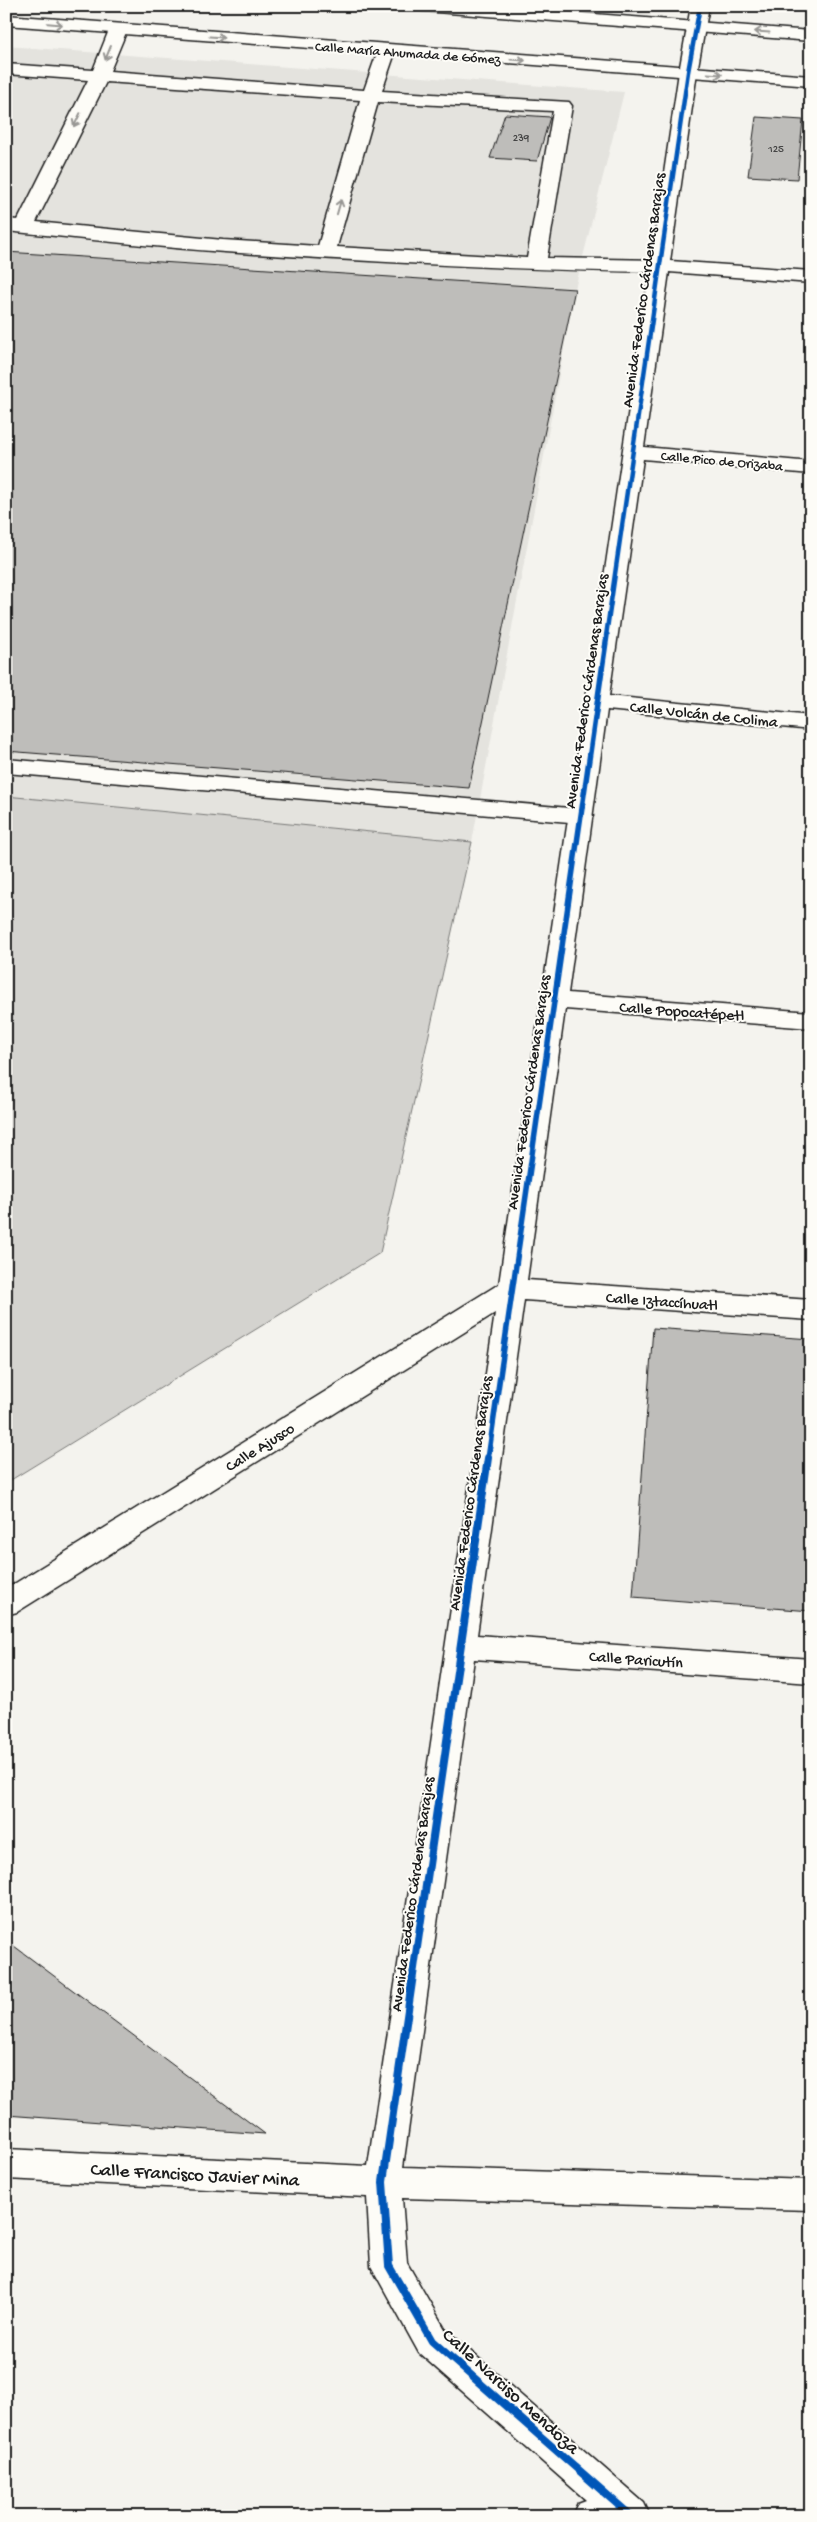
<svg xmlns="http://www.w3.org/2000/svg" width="817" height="2522" viewBox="0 0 817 2522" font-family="'Gochi Hand',sans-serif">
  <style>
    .built { fill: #e4e3de }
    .green { fill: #d4d3cf; stroke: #787876 }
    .building { fill: #bebdba; stroke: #1c1c1c }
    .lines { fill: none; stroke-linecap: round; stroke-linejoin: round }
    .service-casing { stroke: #1c1c1c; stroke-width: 3 }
    .minor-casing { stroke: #1c1c1c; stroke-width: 3 }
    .primary-casing { stroke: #1c1c1c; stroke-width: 3 }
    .service { fill: #fdfcf7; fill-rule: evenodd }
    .minor { fill: #fdfcf7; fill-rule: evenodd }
    .primary { fill: #fdfcf7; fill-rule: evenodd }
    .cycleway-far2-casing { stroke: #fdfcf7; stroke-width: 7 }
    .cycleway-far1-casing { stroke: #fdfcf7; stroke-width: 9 }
    .cycleway-casing { stroke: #fdfcf7; stroke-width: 11 }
    .cycleway-far2 { stroke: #0057b8; stroke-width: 4.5 }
    .cycleway-far1 { stroke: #0057b8; stroke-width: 5.5 }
    .cycleway { stroke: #0057b8; stroke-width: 8 }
    .oneway { stroke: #989794 }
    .labels { text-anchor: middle; stroke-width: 4; stroke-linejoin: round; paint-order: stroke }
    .far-number-label { font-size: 11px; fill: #444 }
    .far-street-label { font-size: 14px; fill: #1c1c1c; stroke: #fdfcf7 }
    .street-label { font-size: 16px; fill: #1c1c1c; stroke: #fdfcf7 }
    .near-street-label { font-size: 19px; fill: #1c1c1c; stroke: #fdfcf7 }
  </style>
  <rect width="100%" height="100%" fill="#f4f3ee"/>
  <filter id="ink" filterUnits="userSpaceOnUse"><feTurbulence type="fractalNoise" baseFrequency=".02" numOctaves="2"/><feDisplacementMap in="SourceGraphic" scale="10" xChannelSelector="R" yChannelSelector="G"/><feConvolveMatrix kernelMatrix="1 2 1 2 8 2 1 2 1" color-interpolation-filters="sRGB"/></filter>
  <g filter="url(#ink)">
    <path class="built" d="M6,46L624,92L575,289L472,842L6,796Z"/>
    <path class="green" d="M6,796L472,842L380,1253L6,1483Z"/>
    <path class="building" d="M505,114L550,117L537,161L490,158Z
      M756,117L803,120L797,179L748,176Z
      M6,252L575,289L469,788L6,751Z
      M653,1328L811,1339V1611L633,1597Z
      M6,1940L265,2134L6,2115Z"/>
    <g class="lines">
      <defs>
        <path id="service" d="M118,25L124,26L127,30L110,71L364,90L378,50L381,46H393L396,50L382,91L569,102L572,106L547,258L660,260L667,262L670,266L667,270L660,272C515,270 370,262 225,252C152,247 78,238 6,231V219L18,220L88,80L6,74V64L93,70L109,30L112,26ZM106,82L360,100L318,246L223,240L36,222ZM378,102L553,111L527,258L337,247Z
          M6,759L581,809L589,811L593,816L589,821L581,823L6,773Z"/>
        <path id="minor" d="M691,6H709L697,72L670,261L811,271V283L669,272L644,447L811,462V474L643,459L609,696L811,716V730L607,710L568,993L811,1012V1028L565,1009L527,1280L811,1300V1320L524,1300L477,1635L811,1659V1683L474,1659L403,2167L811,2180V2210L402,2198L407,2263L445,2329L644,2503L650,2516H572L578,2503L586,2500L419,2353L371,2266L367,2197L6,2179V2149L368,2166L495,1313L17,1612L6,1615V1589L499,1284L679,72Z"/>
        <path id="primary" d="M414,6H494L811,31V41L423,11L417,10Z
          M6,15L811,76V86L6,25Z"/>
      </defs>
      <use href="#service" class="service-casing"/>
      <use href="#minor" class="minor-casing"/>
      <use href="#primary" class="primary-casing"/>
      <use href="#service" class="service"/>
      <use href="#minor" class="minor"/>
      <use href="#primary" class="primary"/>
      <defs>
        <path id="cycleway-far2" d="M606,636L688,72L700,6"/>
        <path id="cycleway-far1" d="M488,1459L607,635"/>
        <path id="cycleway" d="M488,1458L383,2182L389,2266L432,2341L631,2516"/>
      </defs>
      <use href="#cycleway-far2" class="cycleway-far2-casing"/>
      <use href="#cycleway-far1" class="cycleway-far1-casing"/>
      <use href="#cycleway" class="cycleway-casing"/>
      <use href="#cycleway-far2" class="cycleway-far2"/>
      <use href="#cycleway-far1" class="cycleway-far1"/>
      <use href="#cycleway" class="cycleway"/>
    </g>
    <defs><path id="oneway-shaft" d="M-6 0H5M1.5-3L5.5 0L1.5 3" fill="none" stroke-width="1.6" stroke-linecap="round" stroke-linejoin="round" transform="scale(1.25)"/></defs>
    <g class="oneway">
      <use href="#oneway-shaft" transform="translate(55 24) rotate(5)"/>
      <use href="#oneway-shaft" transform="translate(762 32) rotate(-176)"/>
      <use href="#oneway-shaft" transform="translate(217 37) rotate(4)"/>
      <use href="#oneway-shaft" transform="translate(108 53) rotate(112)"/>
      <use href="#oneway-shaft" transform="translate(518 60) rotate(4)"/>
      <use href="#oneway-shaft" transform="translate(715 74) rotate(4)"/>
      <use href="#oneway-shaft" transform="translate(77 120) rotate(116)"/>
      <use href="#oneway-shaft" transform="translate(339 207) rotate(-74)"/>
    </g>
  </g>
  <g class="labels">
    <g class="far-number-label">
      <text x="521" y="141">239</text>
      <text x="776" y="152">125</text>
    </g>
    <g class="far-street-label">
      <text transform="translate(408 52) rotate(4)" y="5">Calle María Ahumada de Gómez</text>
      <text transform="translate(722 460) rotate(5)" y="5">Calle Pico de Orizaba</text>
    </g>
    <g class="street-label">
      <text transform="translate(642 290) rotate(-82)" y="6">Avenida Federico Cárdenas Barajas</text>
      <text transform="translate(585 691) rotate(-82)" y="6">Avenida Federico Cárdenas Barajas</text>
      <text transform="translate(704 713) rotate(6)" y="6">Calle Volcán de Colima</text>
      <text transform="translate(682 1010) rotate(4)" y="6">Calle Popocatépetl</text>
      <text transform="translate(527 1092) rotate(-82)" y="6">Avenida Federico Cárdenas Barajas</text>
      <text transform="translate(662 1300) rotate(4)" y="6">Calle Iztaccíhuatl</text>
      <text transform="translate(259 1446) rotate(-32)" y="6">Calle Ajusco</text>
      <text transform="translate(469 1493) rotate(-82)" y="6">Avenida Federico Cárdenas Barajas</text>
      <text transform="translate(636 1658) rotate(4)" y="6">Calle Paricutín</text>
      <text transform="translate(411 1894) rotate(-82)" y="6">Avenida Federico Cárdenas Barajas</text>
    </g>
    <g class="near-street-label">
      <text transform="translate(195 2173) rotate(3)" y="7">Calle Francisco Javier Mina</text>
      <text transform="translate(512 2390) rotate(42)" y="7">Calle Narciso Mendoza</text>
    </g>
  </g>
  <rect width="817" height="2522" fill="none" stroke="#fdfcf7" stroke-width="25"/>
  <rect x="12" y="12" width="792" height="2497" fill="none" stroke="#1c1c1c" stroke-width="2" filter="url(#ink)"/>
</svg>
